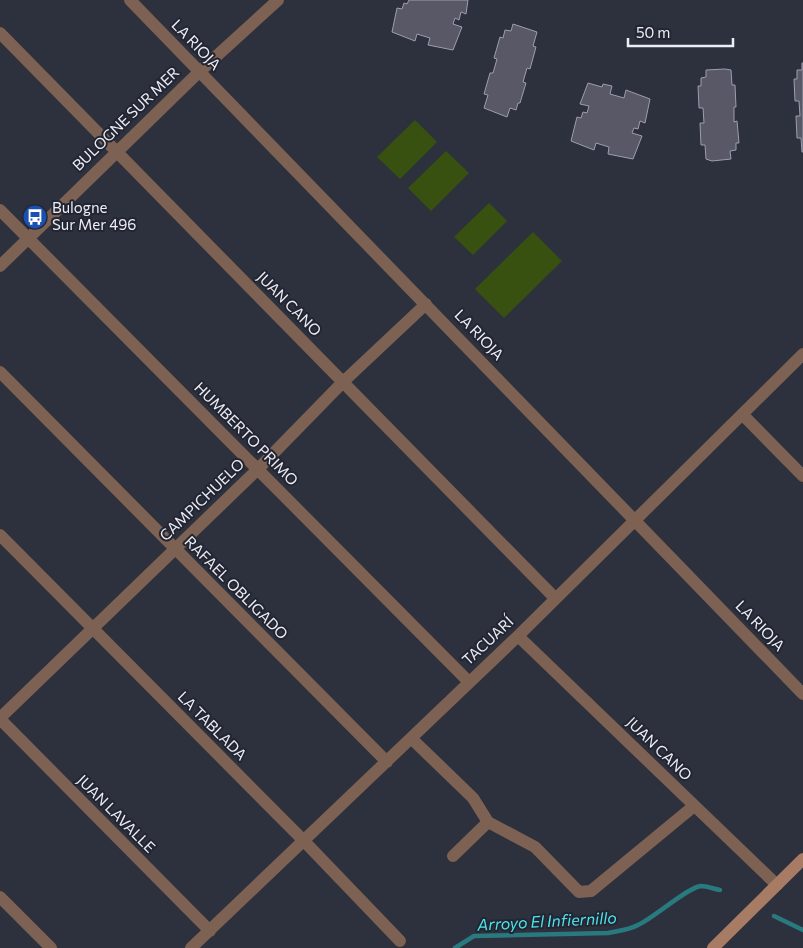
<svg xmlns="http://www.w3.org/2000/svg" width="803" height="948" viewBox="0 0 803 948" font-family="Commissioner,sans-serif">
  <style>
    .green { fill: #385111 }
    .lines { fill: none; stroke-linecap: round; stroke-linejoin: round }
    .stream { stroke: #297a7e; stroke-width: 4.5 }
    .building { fill: #585867; stroke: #9d9eae }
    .street { stroke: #7d6152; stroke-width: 12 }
    .secondary { stroke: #a87c64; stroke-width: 12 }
    .labels { text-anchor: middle; stroke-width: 4; stroke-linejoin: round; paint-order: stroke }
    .street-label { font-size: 15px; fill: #eceef6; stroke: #232632 }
    .poi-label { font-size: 15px; fill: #eceef6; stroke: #232632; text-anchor: start }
    .water-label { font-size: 16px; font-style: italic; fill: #4be5ed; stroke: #232632 }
  </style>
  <rect width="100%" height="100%" fill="#2d303d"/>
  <path class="green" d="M415,120L437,142L400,179L377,157Z
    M446,151L469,173L431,211L408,188Z
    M489,203L507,221L473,255L454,237Z
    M533,232L562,261L504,318L475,289Z"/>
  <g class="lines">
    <path class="stream" d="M774,916L803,930
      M455,948L474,936L608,933C618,931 629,930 638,925C654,918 688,887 701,886C707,886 714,889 720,890"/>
  </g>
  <path class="building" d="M409,0H468L466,14L461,12L459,20L455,18L453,24L462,27L453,50L428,45L430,38L417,34L415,41L392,32L397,8L402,9L404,3L407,4Z
    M513,24L537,32L533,46L536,47L530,69L527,68L523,82L526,83L520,103H518L516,110L510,108L507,117L484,108L488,95L484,94L490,73H493L497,59L494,58L500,37L503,38L505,30L511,31Z
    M802,63H803V152H802L801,138H797L796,116H800L799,101H795L794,79H797V70H802Z
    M725,69L731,70L732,85H735L736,107H734V122L737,121L739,143H736V150L730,151L731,159L712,161L706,159L705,145H701L700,123H704L703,108H699L698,86H701V78L706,77V70Z
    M588,83L602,87L603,84L612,86L610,94L624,98L626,90L650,99L645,123L640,121L638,129L634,128L632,133L642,136L633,159L608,154L609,147L596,143L594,150L571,141L577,117L581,118L583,112L587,113L589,106L580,104Z"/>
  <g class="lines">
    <path class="street" d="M130,0L803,694
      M0,33L555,598
      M0,210L468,681
      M0,266L199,72L278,0
      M0,372L387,762
      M742,414L803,476
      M0,535L303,840L400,941
      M518,636L777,885
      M0,718L258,469L343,382L426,304
      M0,719L210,931
      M412,739L473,798L488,822L535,847L579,892L591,891L694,806
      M453,856L488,822
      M0,897L51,948
      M191,948L518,636L803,354"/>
    <path class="secondary" d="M713,948L803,859"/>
  </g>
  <defs>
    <symbol id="bus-disc" viewBox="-11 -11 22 22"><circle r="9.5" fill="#1a4fb4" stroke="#232632"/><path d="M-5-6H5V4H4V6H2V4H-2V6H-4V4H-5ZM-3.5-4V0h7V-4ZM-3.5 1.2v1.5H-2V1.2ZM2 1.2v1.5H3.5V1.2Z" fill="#fff"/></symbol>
  </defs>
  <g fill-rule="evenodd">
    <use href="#bus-disc" x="21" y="203" width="28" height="28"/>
  </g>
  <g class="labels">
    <g class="street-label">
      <text transform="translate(196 45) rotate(46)" y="5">LA RIOJA</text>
      <text transform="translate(126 119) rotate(-44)" y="5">BULOGNE SUR MER</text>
      <text transform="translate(289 304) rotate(45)" y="5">JUAN CANO</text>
      <text transform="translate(479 335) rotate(46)" y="5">LA RIOJA</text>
      <text transform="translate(246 434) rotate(45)" y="5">HUMBERTO PRIMO</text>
      <text transform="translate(202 500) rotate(-44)" y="5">CAMPICHUELO</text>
      <text transform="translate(236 588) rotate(45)" y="5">RAFAEL OBLIGADO</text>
      <text transform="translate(760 626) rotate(46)" y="5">LA RIOJA</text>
      <text transform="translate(488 641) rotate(-43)" y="5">TACUARÍ</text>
      <text transform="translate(212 726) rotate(45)" y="5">LA TABLADA</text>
      <text transform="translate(659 749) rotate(44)" y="5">JUAN CANO</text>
      <text transform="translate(116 814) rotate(45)" y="5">JUAN LAVALLE</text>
    </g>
    <g class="poi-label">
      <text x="52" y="213">Bulogne<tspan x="52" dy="17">Sur Mer 496</tspan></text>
    </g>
    <g class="water-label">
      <text transform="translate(547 921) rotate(-3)" y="6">Arroyo El Infiernillo</text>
    </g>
  </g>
  <path d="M628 38v8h105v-8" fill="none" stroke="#eceef6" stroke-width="2.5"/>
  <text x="636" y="38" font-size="15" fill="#eceef6" stroke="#232632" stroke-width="4" paint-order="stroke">50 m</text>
</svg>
